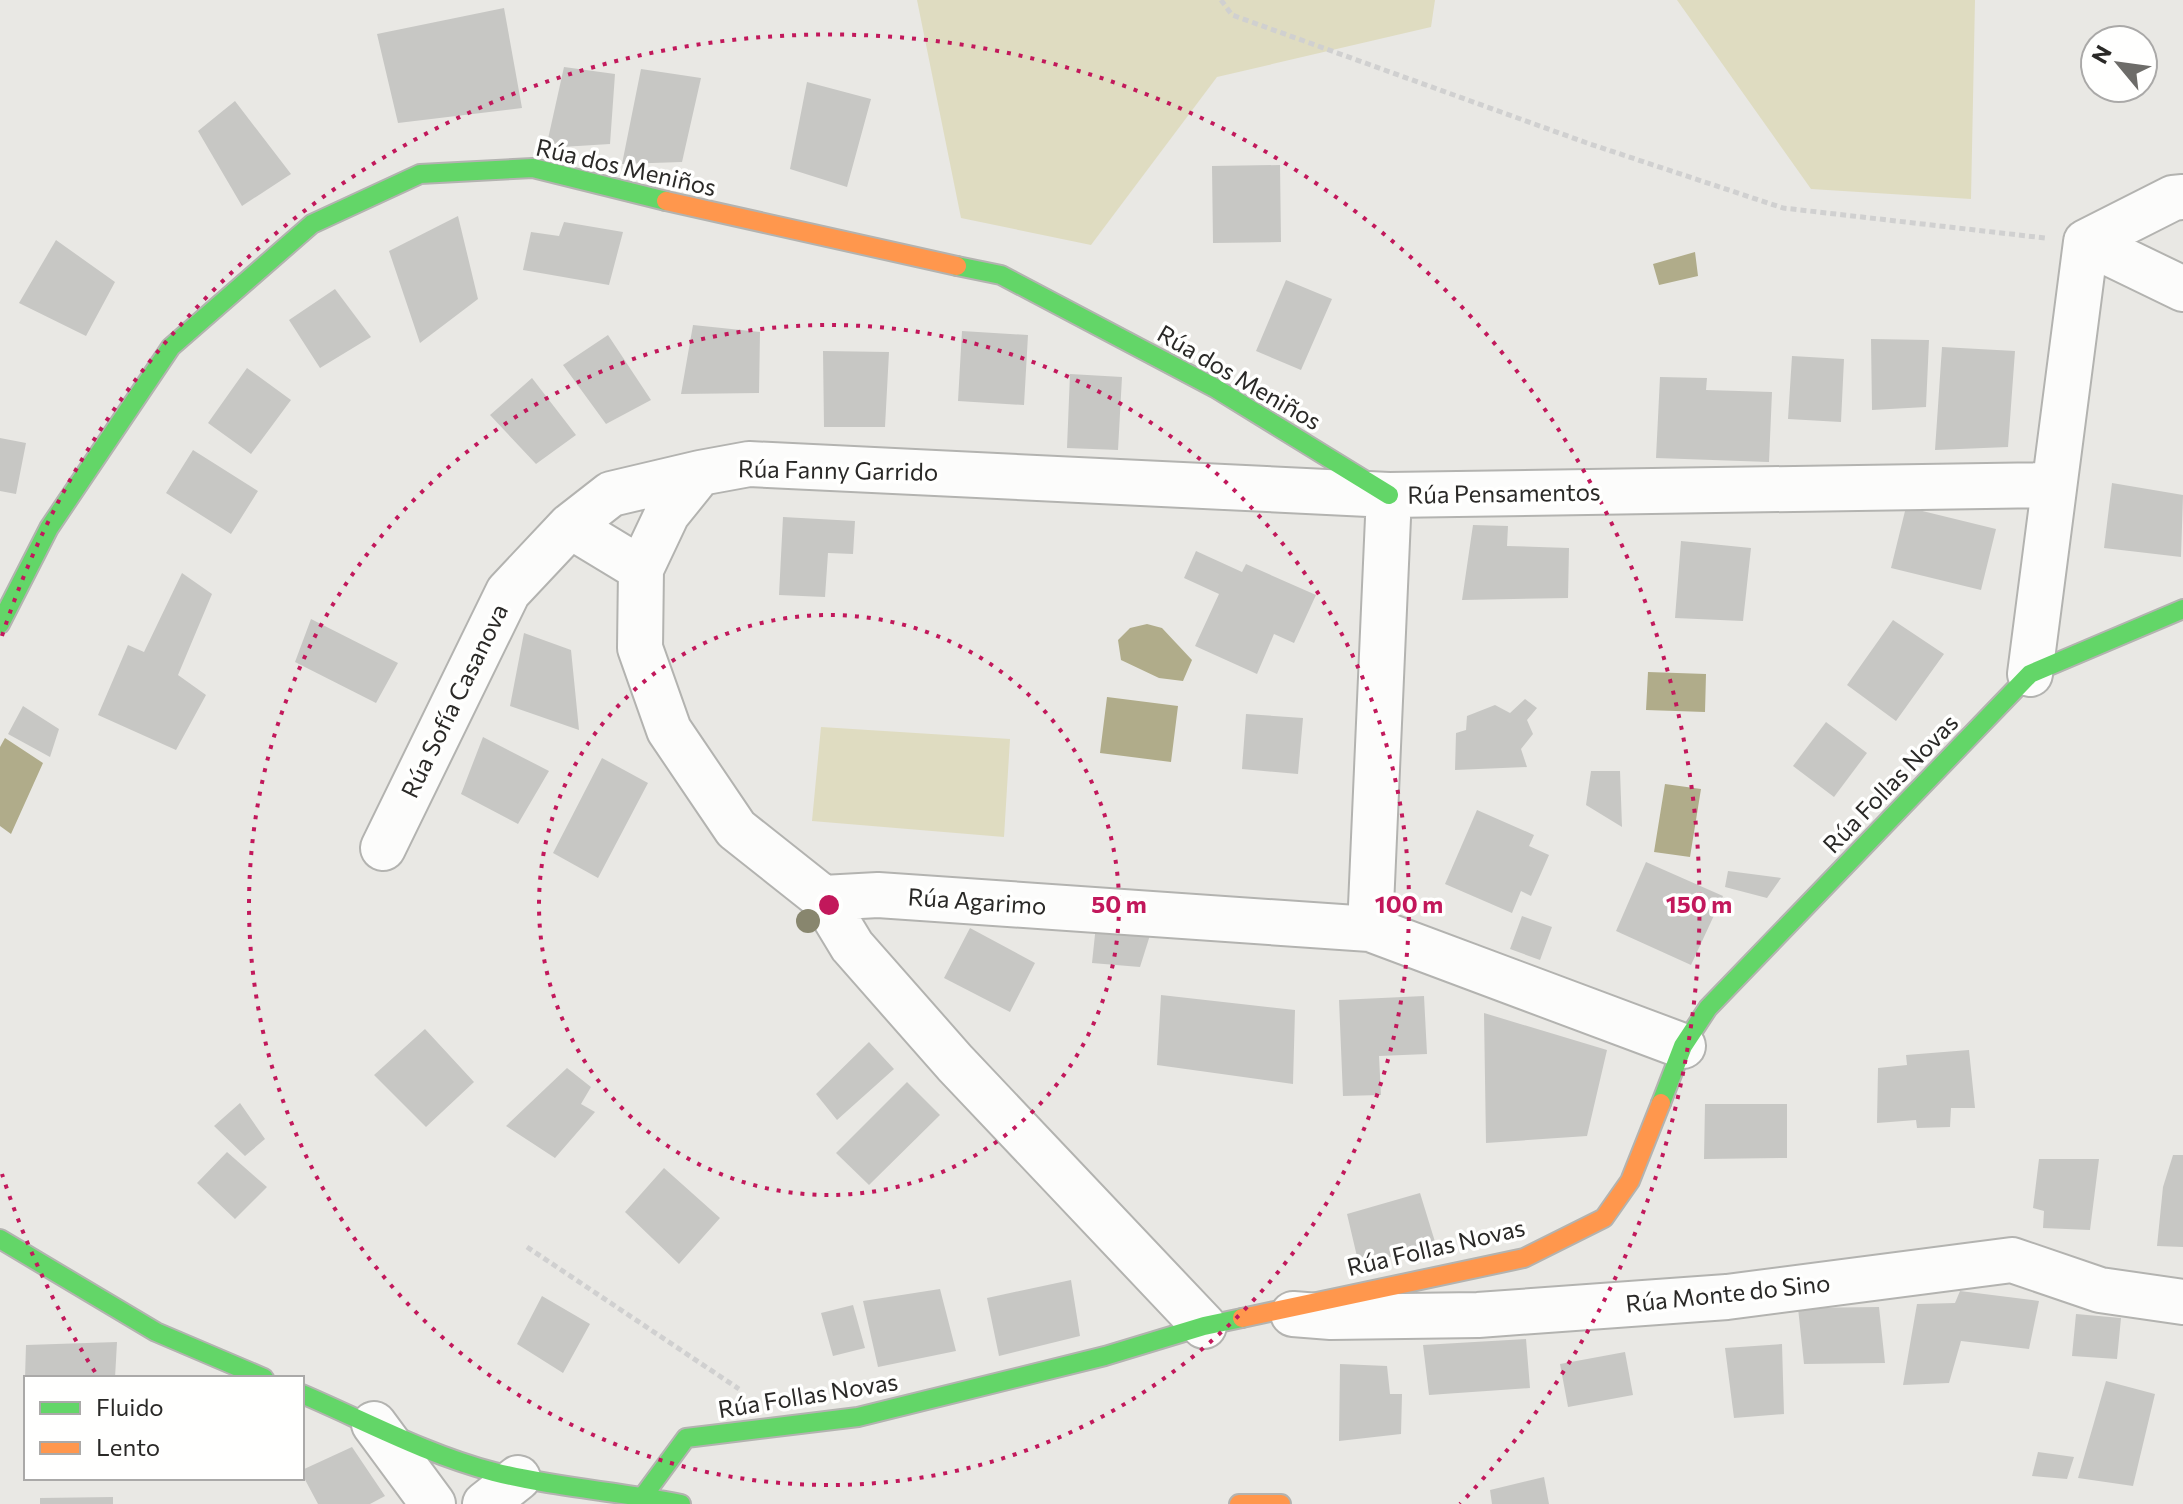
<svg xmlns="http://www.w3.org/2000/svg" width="2183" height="1504" viewBox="0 0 2183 1504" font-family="Commissioner,sans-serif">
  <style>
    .green { fill: #dfdcc1 }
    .water { fill: #b0ac8a }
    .building { fill: #c7c7c4 }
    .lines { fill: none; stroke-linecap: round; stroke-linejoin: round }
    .street-casing { stroke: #b3b3b0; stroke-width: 48 }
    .fast-casing { stroke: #b3b3b0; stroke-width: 22 }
    .slow-casing { stroke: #b3b3b0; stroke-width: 22 }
    .path { stroke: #d0d0d0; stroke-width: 5; stroke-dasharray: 6 4; stroke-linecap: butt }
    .street { stroke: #fcfcfb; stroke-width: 44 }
    .fast { stroke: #63d668; stroke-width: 18 }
    .slow { stroke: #ff974d; stroke-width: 18 }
    .tree { fill: #88866e }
    .ring { fill: none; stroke: #c2185b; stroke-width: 4; stroke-dasharray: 4 8 }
    .labels { text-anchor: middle; stroke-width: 7; stroke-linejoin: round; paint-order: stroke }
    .street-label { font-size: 24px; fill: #2a2927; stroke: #fffffe }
    .centre { fill: #c2185b; stroke: #fffffe; stroke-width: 4 }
    .ring-label { font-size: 24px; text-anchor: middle; font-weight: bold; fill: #c2185b; stroke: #fffffe; stroke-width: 7; stroke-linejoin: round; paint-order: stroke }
  </style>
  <rect width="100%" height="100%" fill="#e9e8e4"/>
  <path class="green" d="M917,0H1435L1431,27L1217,77L1091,245L961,218Z
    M1677,0H1975L1971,199L1811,189Z
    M821,727L1010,739L1004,837L812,821Z"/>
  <path class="water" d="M1695,252L1698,276L1659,285L1653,264Z
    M1147,624L1162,628L1192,660L1183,681L1159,678L1121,660L1118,640L1130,628Z
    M1648,672L1706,674L1705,712L1646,710Z
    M1107,697L1178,706L1171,762L1100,753Z
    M5,738L43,763L11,834L0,826V747Z
    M1665,784L1701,789L1690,857L1654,852Z"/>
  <path class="building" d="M504,8L522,108L398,123L377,34Z
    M564,67L615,74L610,144L546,148Z
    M641,69L701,78L682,162L622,164Z
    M807,82L871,99L847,187L790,169Z
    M235,101L291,174L242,206L198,131Z
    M1280,165L1281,242L1213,243L1212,166Z
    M458,216L478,299L420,343L389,251Z
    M564,222L623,232L609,285L523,270L531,232L559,236Z
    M56,240L115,282L86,336L19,303Z
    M1286,280L1332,299L1301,370L1256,351Z
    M335,289L371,337L320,368L289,320Z
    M693,325L760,332L759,393L681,394Z
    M962,331L1028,335L1024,405L958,401Z
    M608,335L651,400L606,424L563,365Z
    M1871,339L1929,340L1926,407L1872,410Z
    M1942,347L2015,351L2008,447L1935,450Z
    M823,351L889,352L885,427H824Z
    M1792,356L1844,359L1841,422L1788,419Z
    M247,368L291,400L251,454L208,423Z
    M1070,374L1122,377L1118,450L1067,448Z
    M1660,377L1707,378L1706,390L1772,392L1769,462L1656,458Z
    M532,378L576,435L536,464L490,415Z
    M0,438L26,443L16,494L0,491Z
    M193,450L258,491L231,534L166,493Z
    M2112,483L2183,495L2181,557L2104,548Z
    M1906,507L1996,529L1981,590L1891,568Z
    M783,517L855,521L853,554L828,553L825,597L779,595Z
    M1473,525L1508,526L1507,546L1569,548L1568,598L1462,600Z
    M1681,541L1751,548L1743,621L1675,618Z
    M1196,551L1242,572L1246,564L1316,595L1294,643L1274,634L1257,674L1195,646L1219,594L1184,578Z
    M182,573L212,594L178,675L206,695L176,750L98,715L128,645L144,652Z
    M311,619L398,663L376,703L295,662Z
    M1893,620L1944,654L1896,721L1847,685Z
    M524,633L571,650L579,730L510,706Z
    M1525,699L1537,708L1527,720L1533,734L1521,749L1527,767L1455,770L1456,733L1466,730L1467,716L1495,705L1510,713Z
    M23,706L59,729L50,757L8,734Z
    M1246,714L1303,718L1298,774L1242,769Z
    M1826,722L1867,753L1834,797L1793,766Z
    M483,737L549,771L518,824L461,794Z
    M602,758L648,783L598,878L553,853Z
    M1591,771H1620L1622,827L1586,805Z
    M1477,810L1534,835L1529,846L1549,855L1531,896L1521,891L1512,913L1445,884Z
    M1646,862L1723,896L1691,965L1616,931Z
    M1728,871L1781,878L1767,898L1725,887Z
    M1522,916L1552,927L1540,960L1510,949Z
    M1096,925L1151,932L1140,967L1092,963Z
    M970,928L1035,963L1010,1012L944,978Z
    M1161,995L1295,1010L1293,1084L1157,1065Z
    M1424,996L1427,1054L1379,1056L1381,1095L1343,1096L1339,1000Z
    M1484,1013L1607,1050L1587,1136L1486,1143Z
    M425,1029L474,1082L426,1127L374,1075Z
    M869,1042L894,1069L837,1120L816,1094Z
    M1969,1050L1975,1108H1951L1950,1127L1917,1128L1916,1120L1877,1123L1878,1068L1907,1065L1906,1055Z
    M567,1068L591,1087L581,1104L595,1112L555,1158L506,1126Z
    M907,1082L940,1115L869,1185L836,1153Z
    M240,1103L265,1139L245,1156L214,1126Z
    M1705,1104H1787V1158L1704,1159Z
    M227,1152L267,1187L235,1219L197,1183Z
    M2173,1155H2183V1247L2157,1246L2163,1187Z
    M2039,1159H2099L2090,1230L2043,1228L2044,1211L2033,1208Z
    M664,1168L720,1218L679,1264L625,1212Z
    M1420,1193L1436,1245L1359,1265L1347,1214Z
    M1071,1280L1080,1336L999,1356L987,1298Z
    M940,1289L956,1351L878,1367L863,1301Z
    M1960,1291L2039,1301L2029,1349L1961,1341L1949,1383L1903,1385L1917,1304L1955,1303Z
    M542,1296L590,1324L563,1373L517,1344Z
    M853,1305L865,1348L833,1356L821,1313Z
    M1879,1307L1885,1363L1804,1364L1798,1308Z
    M2076,1314L2121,1318L2117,1359L2072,1356Z
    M1526,1339L1530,1388L1429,1395L1423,1345Z
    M117,1342L115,1378H25L26,1345Z
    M1782,1344L1784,1414L1734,1418L1725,1348Z
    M1625,1352L1633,1395L1568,1407L1560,1364Z
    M1340,1364L1387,1366L1390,1394H1402L1401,1434L1339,1441Z
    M2106,1381L2155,1394L2133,1486L2078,1478Z
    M352,1447L385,1496L370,1504H318L302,1474V1470Z
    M2038,1452L2074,1457L2067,1479L2032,1476Z
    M1544,1477L1549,1504H1492L1490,1490Z
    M113,1497V1504H40V1498Z"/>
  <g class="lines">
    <defs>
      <path id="street" d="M2086,242L2183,289
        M570,526L641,569
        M2030,674L2086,242L2173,198L2183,197
        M383,848L508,592L570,526L611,494L700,473
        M823,898L736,829L669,730L640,648L641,569L667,514L700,473L749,464L1389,495
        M1370,929L1389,495L2054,485
        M1293,1314L1331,1317L1478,1315L1727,1297L2012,1260L2100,1290L2183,1302
        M1204,1326L955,1063L852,946L823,898L878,895L1370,929L1683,1046
        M374,1424L433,1504
        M485,1504L518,1478"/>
      <path id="fast" d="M957,266L1001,275L1215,388L1389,495
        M0,624L49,528L171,347L312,224L420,174L533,168L666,201
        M1661,1103L1683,1046L1708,1008L2030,674L2183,609
        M0,1239L156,1332L264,1378
        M302,1394C365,1421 428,1455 494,1472C556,1488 619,1491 681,1504
        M644,1495L686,1438L858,1417L1105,1356L1204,1326L1242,1318"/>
      <path id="slow" d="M666,201L957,266
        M1242,1318L1524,1258L1604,1218L1630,1181L1661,1103
        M1239,1504H1281"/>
    </defs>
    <use href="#street" class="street-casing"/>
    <use href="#fast" class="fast-casing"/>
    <use href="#slow" class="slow-casing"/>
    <path class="path" d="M1221,0L1232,15L1587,143L1783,208L2045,238
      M527,1247L739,1389"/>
    <use href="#street" class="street"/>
    <use href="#fast" class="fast"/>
    <use href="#slow" class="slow"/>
  </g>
  <circle class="tree" cx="808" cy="921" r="12"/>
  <g class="ring">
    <circle cx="829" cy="905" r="290"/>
    <circle cx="829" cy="905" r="580"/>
    <path d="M95 1372A870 870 0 0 1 2 1174M2 636A870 870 0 1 1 1460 1504"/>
  </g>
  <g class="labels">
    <g class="street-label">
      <text transform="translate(626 168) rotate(13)" y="8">Rúa dos Meniños</text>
      <text transform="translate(1239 378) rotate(30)" y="8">Rúa dos Meniños</text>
      <text transform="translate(838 471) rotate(1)" y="8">Rúa Fanny Garrido</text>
      <text transform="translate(1504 494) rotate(-1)" y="8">Rúa Pensamentos</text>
      <text transform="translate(455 701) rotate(-64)" y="8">Rúa Sofía Casanova</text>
      <text transform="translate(1891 784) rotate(-46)" y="8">Rúa Follas Novas</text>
      <text transform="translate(977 902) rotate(4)" y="8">Rúa Agarimo</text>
      <text transform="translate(1436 1248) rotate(-13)" y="8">Rúa Follas Novas</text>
      <text transform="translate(1728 1294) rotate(-6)" y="8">Rúa Monte do Sino</text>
      <text transform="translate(808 1396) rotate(-9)" y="8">Rúa Follas Novas</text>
    </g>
  </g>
  <circle cx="829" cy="905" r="12" class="centre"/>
  <g class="ring-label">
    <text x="1119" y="913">50 m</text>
    <text x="1409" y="913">100 m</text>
    <text x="1699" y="913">150 m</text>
  </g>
  <rect x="24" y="1376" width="280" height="104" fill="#fffffe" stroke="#aaa9a8" stroke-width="2"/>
  <rect x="40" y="1402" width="40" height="12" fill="#63d668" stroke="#aaa9a8" stroke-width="2"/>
  <text x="96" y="1416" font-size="24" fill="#2a2927">Fluido</text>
  <rect x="40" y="1442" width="40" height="12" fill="#ff974d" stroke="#aaa9a8" stroke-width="2"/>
  <text x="96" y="1456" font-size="24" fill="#2a2927">Lento</text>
  <g transform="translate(2119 64) rotate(299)"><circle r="38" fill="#fffffe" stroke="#aaa9a8" stroke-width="2"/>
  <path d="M0-6L14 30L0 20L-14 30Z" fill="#6d6c69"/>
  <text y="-12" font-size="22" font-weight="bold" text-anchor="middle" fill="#2a2927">N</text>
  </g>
</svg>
